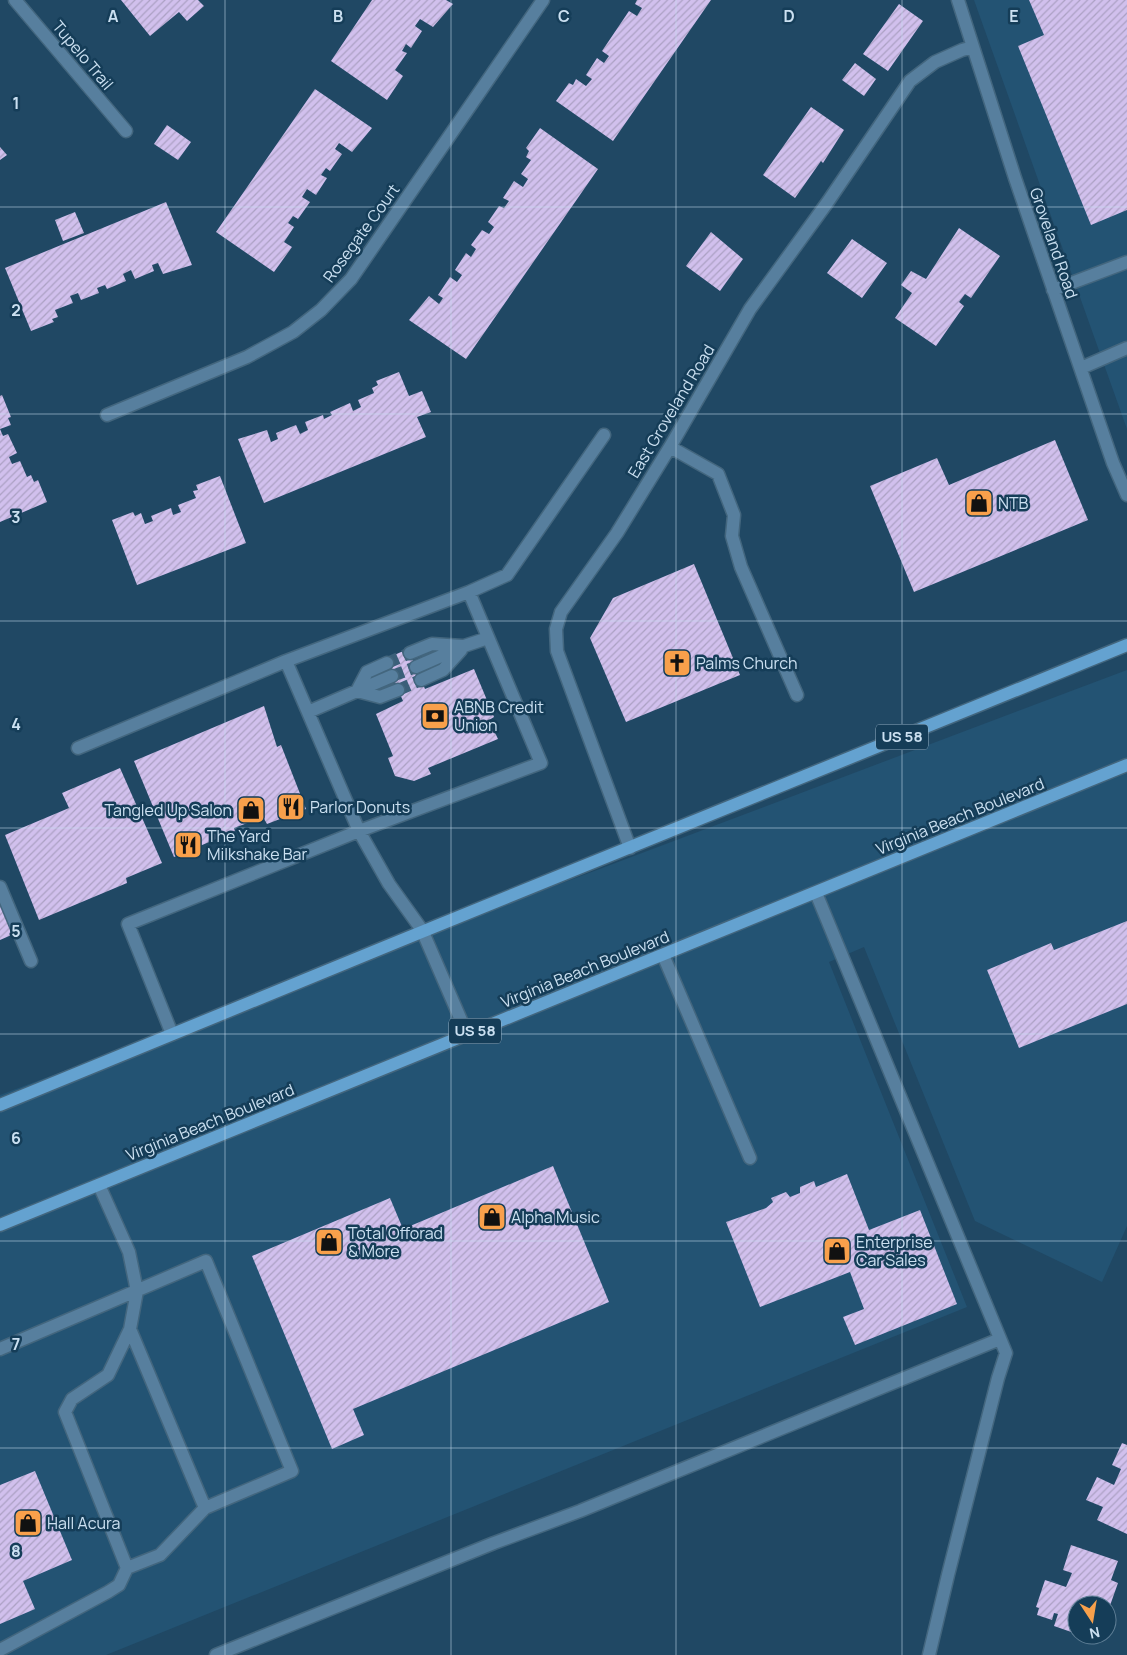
<svg xmlns="http://www.w3.org/2000/svg" width="1127" height="1655" viewBox="0 0 1127 1655" font-family="Manrope,sans-serif">
  <style>
    .built { fill: #235373 }
    .building { fill: url(#building-hatch) }
    .lines { fill: none; stroke-linecap: round; stroke-linejoin: round }
    .minor-tunnel { stroke: #3a5f79; stroke-width: 12; stroke-dasharray: 12 6; stroke-linecap: butt }
    .minor-casing { stroke: #43667e; stroke-width: 15 }
    .major-casing { stroke: #43667e; stroke-width: 15 }
    .minor { stroke: #577f9e; stroke-width: 12 }
    .major { stroke: #64a2d0; stroke-width: 12 }
    .grid { fill: none; stroke: #cbe0f1; stroke-width: 1; stroke-opacity: 0.55 }
    .labels { text-anchor: middle; stroke-width: 5; stroke-linejoin: round; paint-order: stroke }
    .shield { fill: #153d58; stroke: #94afc3; stroke-width: 1 }
    .shield-label { font-size: 15px; font-weight: bold; fill: #cbe0f1 }
    .street-label { font-size: 16px; fill: #cbe0f1; stroke: #153d58 }
    .poi-label { font-size: 16px; fill: #cbe0f1; stroke: #153d58; text-anchor: start }
    .grid-label { font-size: 16px; text-anchor: middle; font-weight: bold; fill: #cbe0f1; stroke: #153d58; stroke-width: 5; stroke-linejoin: round; paint-order: stroke }
  </style>
  <defs>
    <pattern id="building-hatch" width="6" height="6" patternUnits="userSpaceOnUse" patternTransform="scale(1.25)"><rect width="6" height="6" fill="#d1c0ed"/><path d="M-1 1l2-2M0 6l6-6M5 7l2-2" fill="none" stroke="#aca1c4"/></pattern>
  </defs>
  <rect width="100%" height="100%" fill="#204864"/>
  <path class="built" d="M974,0H1127V429Z
    M1127,670V1226L1102,1282L975,1221L864,947L829,962L967,1307L106,1655H0V1095Z"/>
  <path class="building" d="M121,0H198L204,6L187,21L179,12L150,36Z
    M372,0H446L453,4L433,27L420,19L415,26L422,31L411,48L406,44L402,51L407,53L395,70L403,76L387,100L331,61Z
    M637,0H711L613,141L556,101L569,83L573,85L576,79L586,86L592,79L586,75L597,58L604,63L609,56L602,51L629,11L637,16L642,8L635,4Z
    M1029,0H1127V210L1091,225L1018,46L1044,35Z
    M899,4L923,21L888,71L863,54Z
    M855,63L876,79L864,96L842,80Z
    M315,89L372,128L352,152L339,143L335,149L342,154L330,171L326,168L321,175L327,178L316,195L307,189L302,197L310,202L298,219L293,216L288,223L294,227L284,242L292,247L274,272L216,232Z
    M811,107L844,130L823,163L821,161L795,198L763,175Z
    M167,125L191,142L178,160L154,144Z
    M540,128L598,169L466,359L409,320L429,296L439,304L443,298L438,295L450,277L457,282L462,275L455,270L466,253L471,257L476,249L471,245L482,230L489,234L494,227L488,222L499,206L504,208L509,201L503,198L514,181L523,187L528,179L521,174L531,160L526,157L529,151L526,148Z
    M0,147L7,155L0,160Z
    M166,202L192,265L163,274L158,263L152,265L154,271L135,279L131,270L123,274L126,281L107,289L105,285L97,288L99,293L81,300L78,293L70,296L73,303L55,310L58,317L52,319L54,322L31,331L5,268Z
    M75,212L84,233L63,241L55,220Z
    M959,228L1000,256L971,298L965,294L959,302L964,306L936,346L895,318L912,293L901,285L911,271L926,279Z
    M711,232L743,259L720,291L686,266Z
    M852,239L887,263L862,298L827,273Z
    M399,372L409,396L422,391L431,412L417,417L426,437L264,503L238,439L267,430L271,442L278,439L276,433L296,425L300,434L308,430L305,422L323,415L324,419L332,415L330,412L350,403L353,411L361,407L358,400L374,393L372,388L378,385L376,381Z
    M2,395L11,417L8,418L11,425L0,429L3,436L8,434L17,453L9,457L12,464L20,461L27,477L31,475L34,482L38,480L47,502L0,522V396Z
    M1055,440L1088,520L914,592L870,486L937,458L949,485Z
    M220,476L246,543L137,585L112,520L133,512L135,516L141,513L145,524L153,521L151,516L171,508L173,515L181,512L178,505L196,498L193,491L198,490L196,485Z
    M694,564L740,675L626,722L590,638L613,598Z
    M408,649L425,689L474,669L494,717L489,720L498,739L428,768L431,774L414,781L395,776L388,758L393,756L376,714L403,701L385,659Z
    M264,706L277,747L281,745L306,809L267,824L263,817L234,828L235,831L174,857L134,761Z
    M120,768L162,863L126,878L127,883L39,920L5,835L69,808L62,793Z
    M0,896L16,933L0,940Z
    M1127,921V1004L1019,1048L987,970L1051,943L1054,950Z
    M553,1166L609,1302L353,1409L364,1435L332,1449L252,1256L390,1198L403,1229Z
    M847,1174L869,1230L920,1210L957,1304L855,1345L843,1317L864,1309L850,1272L760,1307L726,1222L766,1208L773,1202L771,1198L786,1192L790,1197L800,1193V1187L814,1181L816,1187Z
    M1122,1443L1127,1445V1534L1097,1520L1103,1507L1086,1500L1097,1477L1114,1485L1121,1469L1112,1465Z
    M35,1471L72,1560L23,1581L35,1609L0,1624V1485Z
    M1071,1545L1118,1561L1111,1580L1118,1583L1107,1614V1605H1077V1634L1054,1626L1058,1614L1054,1613L1052,1620L1037,1615L1039,1608L1036,1607L1045,1580L1066,1587L1072,1573L1063,1570Z
    M1081,1635H1093L1092,1639Z"/>
  <g class="lines">
    <path class="minor-tunnel" d="M387,663L410,653
      M392,676L416,667
      M398,690L421,680"/>
    <defs>
      <path id="minor" d="M15,0L126,131
        M958,0L1015,178L1113,463L1127,495
        M1053,290L1127,262
        M1081,368L1127,348
        M107,415L247,357L293,332L321,310L351,279L543,0
        M670,447L718,474L734,515L732,536L741,567L797,695
        M410,653L432,644L462,646
        M387,663L367,672L357,691L380,697L398,690
        M416,667L464,646L488,638
        M421,680L443,670L461,650
        M308,712L392,676
        M78,748L286,661
        M630,848L557,651L556,629L561,612L617,533L670,447L750,309L827,203L910,81L935,62L962,50L973,47
        M0,887L31,961
        M816,893L1006,1353L998,1378L948,1575L929,1655
        M663,955L750,1158
        M172,1034L128,924L359,831L286,661L469,592L507,575L604,435
        M467,1034L422,930L389,884L359,831L541,763L469,592
        M130,1329L205,1508
        M0,1349L206,1261L292,1471L205,1508L160,1555L127,1568
        M0,1650L108,1592L119,1585L127,1568L65,1412L72,1399L108,1375L130,1329L137,1291L129,1252L99,1185
        M216,1655L494,1543L580,1511L1000,1339"/>
      <path id="major" d="M0,1105C375,950 751,798 1127,645
        M0,1225L1127,765"/>
    </defs>
    <use href="#minor" class="minor-casing"/>
    <use href="#major" class="major-casing"/>
    <use href="#minor" class="minor"/>
    <use href="#major" class="major"/>
  </g>
  <path class="grid" d="M225,0V1655M451,0V1655M676,0V1655M902,0V1655M0,207H1127M0,414H1127M0,621H1127M0,828H1127M0,1034H1127M0,1241H1127M0,1448H1127"/>
  <defs>
    <symbol id="shop-square" viewBox="-11 -11 22 22"><rect x="-9" y="-9" width="18" height="18" rx="4" fill="#f8a04b" stroke="#153d58"/><path d="M-5-2.5h2.3a2.7 3.5 0 0 1 5.4 0H5L5.5 6h-11ZM-1.5-2.5h3a1.5 2.3 0 0 0-3 0Z" fill="#111"/></symbol>
    <symbol id="church-square" viewBox="-11 -11 22 22"><rect x="-9" y="-9" width="18" height="18" rx="4" fill="#f8a04b" stroke="#153d58"/><path d="M-1.2-6h2.4v3.5h3.3v2.4h-3.3V6h-2.4V-.1h-3.3v-2.4h3.3Z" fill="#111"/></symbol>
    <symbol id="bank-square" viewBox="-11 -11 22 22"><rect x="-9" y="-9" width="18" height="18" rx="4" fill="#f8a04b" stroke="#153d58"/><path d="M-6-4H6V4H-6ZM0-2.3a2.3 2.3 0 1 0 0 4.6a2.3 2.3 0 1 0 0-4.6Z" fill="#111"/></symbol>
    <symbol id="restaurant-square" viewBox="-11 -11 22 22"><rect x="-9" y="-9" width="18" height="18" rx="4" fill="#f8a04b" stroke="#153d58"/><path d="M-5-6h1v4h1v-4h1v4h1v-4h1v5L-1.5 .5V6h-2V.5L-5-1ZM5-6V6H3V1.5H1.5Q1.5-4 5-6Z" fill="#111"/></symbol>
  </defs>
  <g fill-rule="evenodd">
    <use href="#shop-square" x="963" y="487" width="32" height="32"/>
    <use href="#church-square" x="661" y="647" width="32" height="32"/>
    <use href="#bank-square" x="419" y="700" width="32" height="32"/>
    <use href="#restaurant-square" x="275" y="791" width="32" height="32"/>
    <use href="#shop-square" x="235" y="794" width="32" height="32"/>
    <use href="#restaurant-square" x="172" y="829" width="32" height="32"/>
    <use href="#shop-square" x="476" y="1201" width="32" height="32"/>
    <use href="#shop-square" x="313" y="1226" width="32" height="32"/>
    <use href="#shop-square" x="821" y="1235" width="32" height="32"/>
    <use href="#shop-square" x="12" y="1507" width="32" height="32"/>
  </g>
  <g class="labels">
    <g class="shield">
      <rect x="876" y="724.5" width="52" height="25" rx="4"/>
      <rect x="449" y="1018.5" width="52" height="25" rx="4"/>
    </g>
    <g class="shield-label">
      <text x="902" y="742">US 58</text>
      <text x="475" y="1036">US 58</text>
    </g>
    <g class="street-label">
      <text transform="translate(83 55) rotate(50)" y="6">Tupelo Trail</text>
      <text transform="translate(361 233) rotate(-54)" y="6">Rosegate Court</text>
      <text transform="translate(1054 243) rotate(71)" y="6">Groveland Road</text>
      <text transform="translate(671 411) rotate(-59)" y="6">East Groveland Road</text>
      <text transform="translate(960 816) rotate(-22)" y="6">Virginia Beach Boulevard</text>
      <text transform="translate(585 969) rotate(-22)" y="6">Virginia Beach Boulevard</text>
      <text transform="translate(210 1122) rotate(-22)" y="6">Virginia Beach Boulevard</text>
    </g>
    <g class="poi-label">
      <text x="998" y="509">NTB</text>
      <text x="696" y="669">Palms Church</text>
      <text x="454" y="713">ABNB Credit<tspan x="454" dy="18">Union</tspan></text>
      <text x="310" y="813">Parlor Donuts</text>
      <text x="232" y="816" text-anchor="end">Tangled Up Salon</text>
      <text x="207" y="842">The Yard<tspan x="207" dy="18">Milkshake Bar</tspan></text>
      <text x="511" y="1223">Alpha Music</text>
      <text x="348" y="1239">Total Offorad<tspan x="348" dy="18">&amp; More</tspan></text>
      <text x="856" y="1248">Enterprise<tspan x="856" dy="18">Car Sales</tspan></text>
      <text x="47" y="1529">Hall Acura</text>
    </g>
  </g>
  <g class="grid-label">
    <text x="113" y="22">A</text>
    <text x="338" y="22">B</text>
    <text x="564" y="22">C</text>
    <text x="789" y="22">D</text>
    <text x="1014" y="22">E</text>
    <text x="16" y="109">1</text>
    <text x="16" y="316">2</text>
    <text x="16" y="523">3</text>
    <text x="16" y="730">4</text>
    <text x="16" y="937">5</text>
    <text x="16" y="1144">6</text>
    <text x="16" y="1350">7</text>
    <text x="16" y="1557">8</text>
  </g>
  <g transform="translate(1092 1620) rotate(168)"><circle r="24" fill="#153d58" stroke="#5e7e95"/>
  <path d="M0-4L9 19L0 12L-9 19Z" fill="#f8a04b"/>
  <text y="-8" font-size="14" font-weight="bold" text-anchor="middle" fill="#cbe0f1">N</text>
  </g>
</svg>
